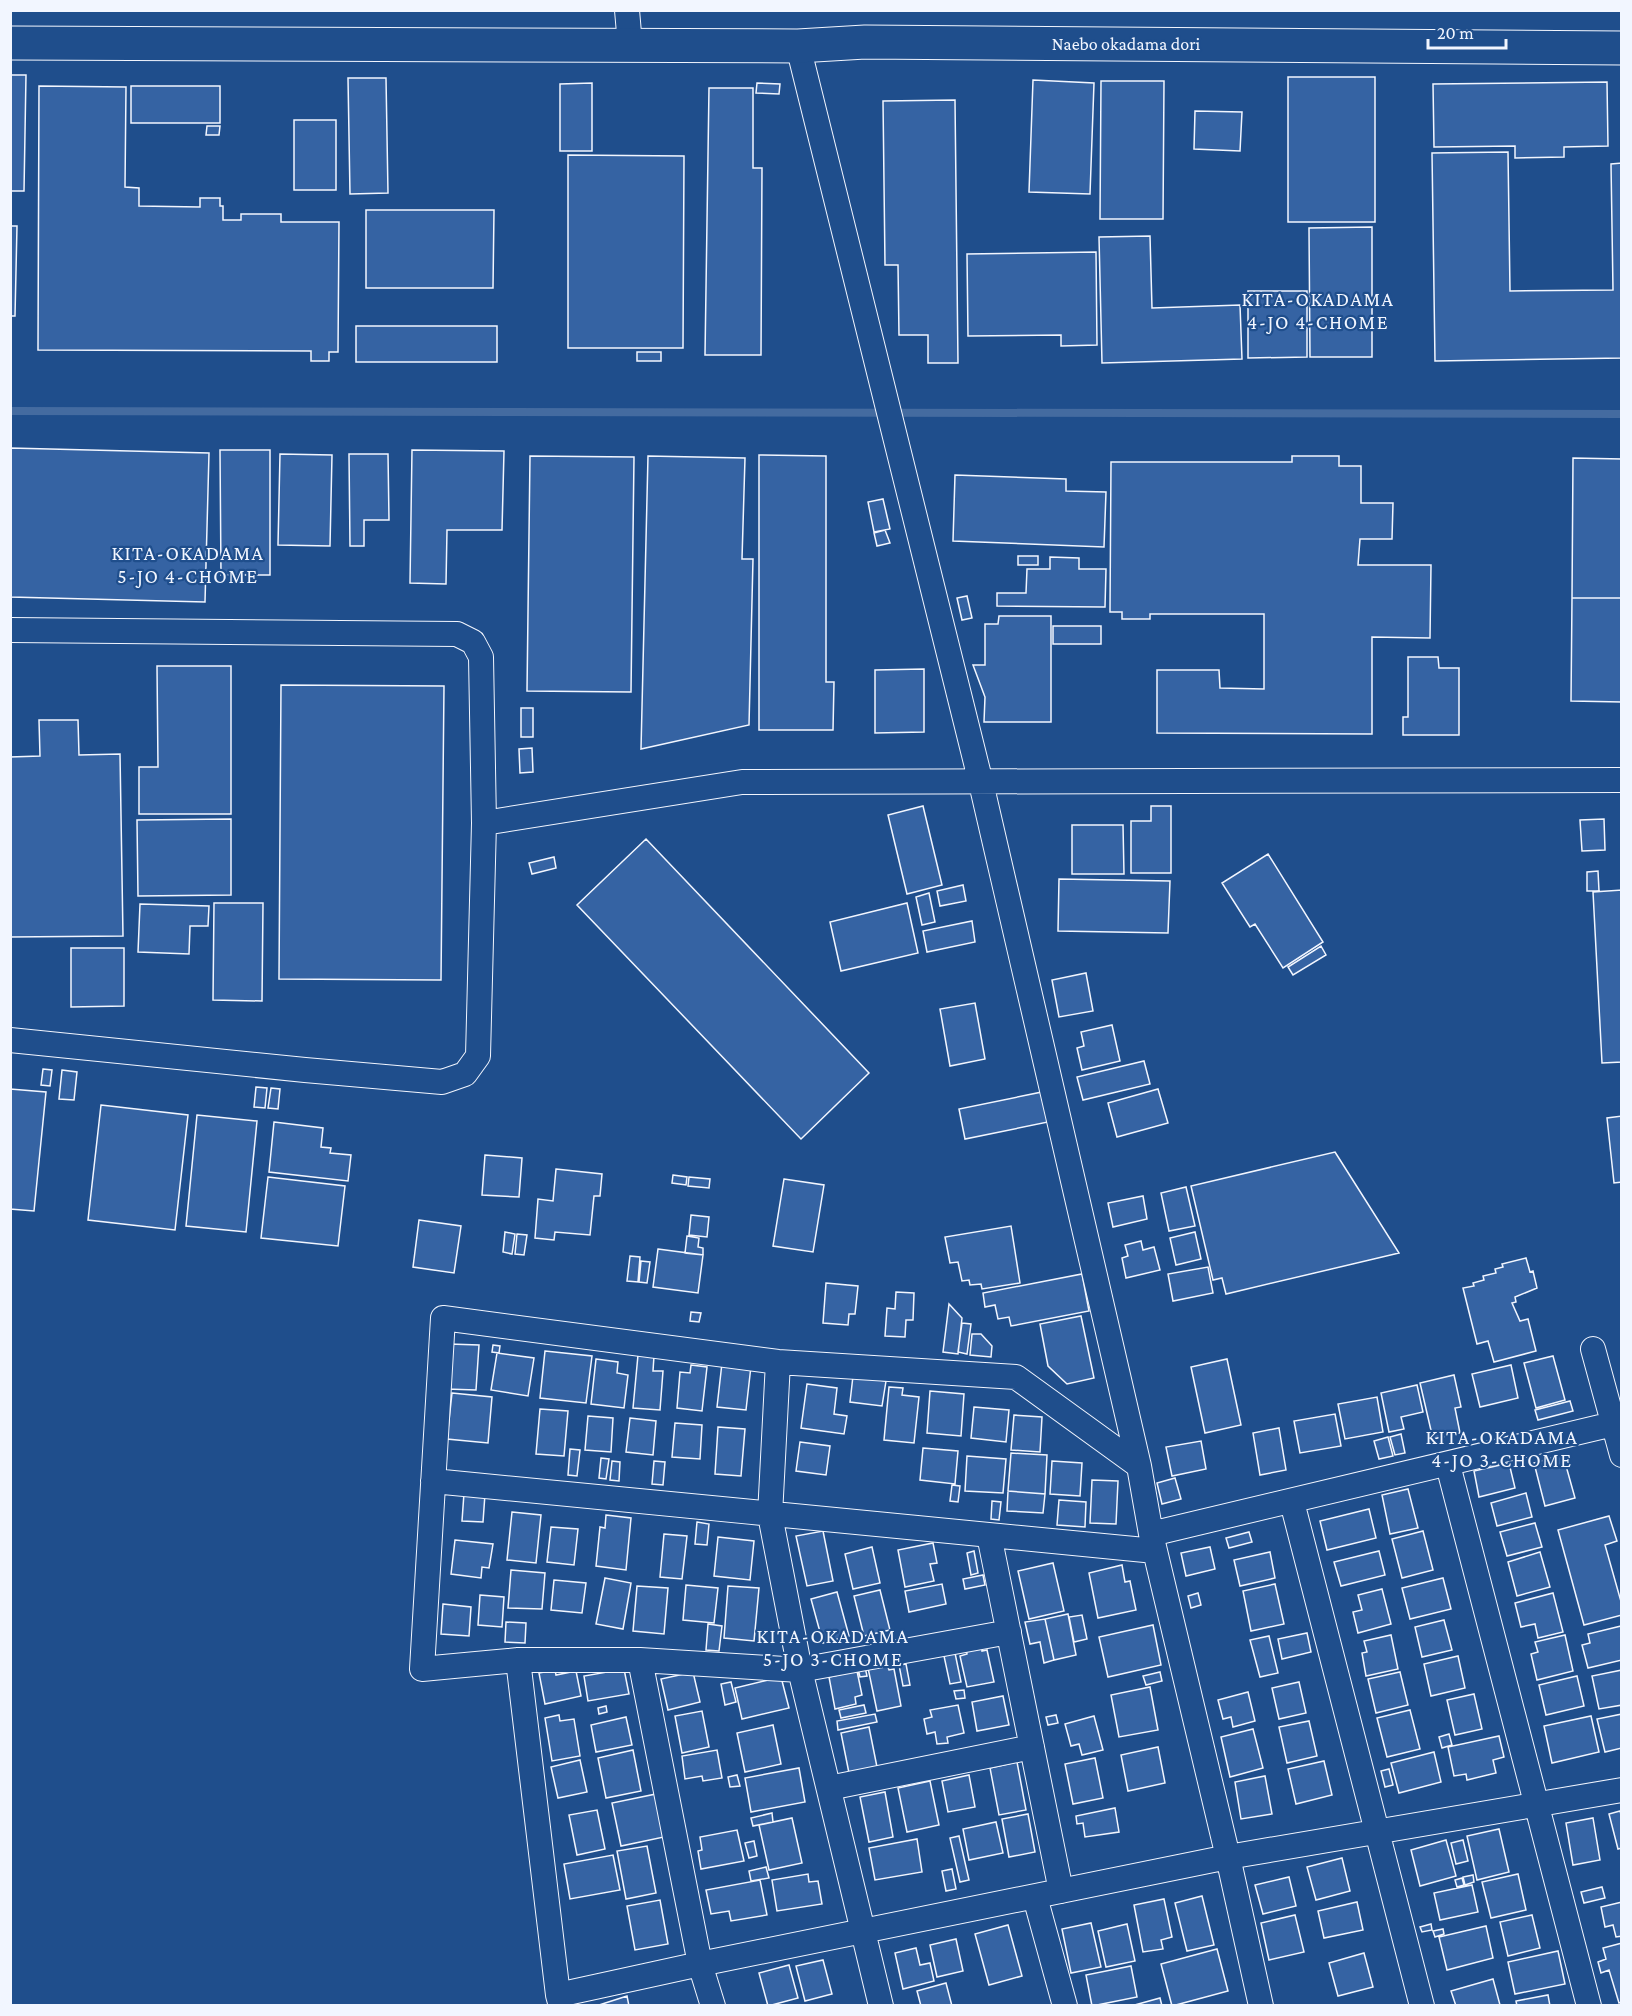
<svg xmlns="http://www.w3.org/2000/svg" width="1632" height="2016" viewBox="0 0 1632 2016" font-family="'Crimson Pro',serif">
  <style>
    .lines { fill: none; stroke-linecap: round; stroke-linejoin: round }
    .stream { stroke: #446ba0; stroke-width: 8 }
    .building { fill: #3563a3; stroke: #f2f6ff; stroke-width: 1.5 }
    .street-casing { stroke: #f2f6ff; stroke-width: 26 }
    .secondary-casing { stroke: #f2f6ff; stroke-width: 35 }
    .street { stroke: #1f4e8c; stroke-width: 24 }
    .secondary { stroke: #1f4e8c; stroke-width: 33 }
    .labels { text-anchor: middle; stroke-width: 4.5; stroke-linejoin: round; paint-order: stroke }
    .street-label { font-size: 18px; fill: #f2f6ff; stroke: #1f4e8c }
    .neighbourhood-label { font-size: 20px; letter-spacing: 1.5px; fill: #f2f6ff; stroke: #1f4e8c }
  </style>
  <rect width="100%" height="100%" fill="#1f4e8c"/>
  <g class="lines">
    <path class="stream" d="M10,411L1622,414"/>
  </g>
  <path class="building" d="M10,75H26L24,191H10Z
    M1288,77H1375V222H1288Z
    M348,78H386L388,193L350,194Z
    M1033,80L1094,83L1090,194L1029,192Z
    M1101,81H1164L1163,219H1100Z
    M1607,82L1608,146L1564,147V157L1515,158V146L1434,147L1433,84Z
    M592,83V151H560V84Z
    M757,83L780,84L779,94L756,93Z
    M39,86L126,87L125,187L139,188V206L200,207V198H220V206H223V220H241V214H281V222H339L338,352H329V361H311V351L38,350Z
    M131,86H220V123H131Z
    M709,88H753V168H762L761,355H705Z
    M955,100L958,363H928V335H899L898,265H885L883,101Z
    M1195,111L1242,112L1240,151L1194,149Z
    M294,120H336V190H294Z
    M207,126H220L219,135H206Z
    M1508,152L1510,291L1613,290L1611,164L1622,163V358L1435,361L1432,153Z
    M568,155L684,156L683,348H568Z
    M366,210H494L493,288H366Z
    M10,226H17L15,316H10Z
    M1372,227V357H1310L1309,228Z
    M1150,236L1152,308L1240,305L1242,359L1102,363L1099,237Z
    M1096,252L1097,345L1061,346V335L968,336L967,254Z
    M1248,291H1307V357L1248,358Z
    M356,326H497V362H356Z
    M637,352H661V361H637Z
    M10,448L209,453L205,602L10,597Z
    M220,450H270V575H221Z
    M412,450L504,451L502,530H447L446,584L410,583Z
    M280,454L332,455L330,546L278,545Z
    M349,454H388L389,520H364V546H350Z
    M759,455L826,456V682H834L833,730H759Z
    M530,456L634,457L631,692L527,691Z
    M648,456L745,458L742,559H753L749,725L641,749Z
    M1292,456H1339V466H1361V503H1393L1392,539H1360L1358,565H1431L1430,638L1372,637V734L1157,733V670H1219L1220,688L1264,689V614H1150V619H1122V612H1110L1111,462H1292Z
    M1573,458L1622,459V598H1572Z
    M955,475L1066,479V491L1106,492L1104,547L953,541Z
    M883,499L890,529L874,532L868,502Z
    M885,530L890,543L877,546L874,533Z
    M1018,556H1038V565H1018Z
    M1050,557L1079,558V569H1106L1105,607L997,606V593H1026L1027,569H1050Z
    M967,596L972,618L962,620L957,598Z
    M1572,598H1622V702L1571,701Z
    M999,616H1051V722H984L985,697L973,665H985V624H998Z
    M1053,626H1101V644H1053Z
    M1408,657H1438L1439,668H1459V735H1403V717H1408Z
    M157,666H231V814H139V767H158Z
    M924,669V732L875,733V670Z
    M281,685L444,686L441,980L279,979Z
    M521,708H533V737H521Z
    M39,720H78L79,755L120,754L123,936L10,937V757L40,756Z
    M532,748L533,772L520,773L519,749Z
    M923,806L942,885L907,894L888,815Z
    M1151,806H1171V873H1131V821H1151Z
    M231,819V895L138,896L137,820Z
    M1604,819L1605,850L1582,851L1580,820Z
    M1072,825H1123L1124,874H1072Z
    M646,839L869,1073L801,1139L577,905Z
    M1268,854L1323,942L1283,968L1255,924L1250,927L1222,883Z
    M554,857L556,868L532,874L529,863Z
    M1598,871L1599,891H1587V872Z
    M1059,879L1170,881L1168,933L1058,931Z
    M963,885L966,901L940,906L937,891Z
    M1622,890V1062L1602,1063L1593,892Z
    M929,893L935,922L922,925L916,897Z
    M214,903H263L262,1001L213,1000Z
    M907,903L918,953L841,971L830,922Z
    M140,904L209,906L208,926H190L189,954L138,952Z
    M972,921L975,942L927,952L923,931Z
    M1321,946L1326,955L1293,975L1288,967Z
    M71,948H124V1006L71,1007Z
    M1086,973L1093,1011L1059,1017L1052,980Z
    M975,1003L985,1059L950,1066L940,1009Z
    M1112,1025L1120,1061L1082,1070L1077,1048L1084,1046L1081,1032Z
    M1144,1061L1150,1084L1083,1100L1077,1077Z
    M43,1069L52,1070L50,1086L41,1085Z
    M62,1070L77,1072L74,1100L59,1099Z
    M256,1087L267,1088L265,1108L254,1107Z
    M271,1088L280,1089L278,1109L268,1108Z
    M10,1089L46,1092L34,1211L10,1209Z
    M1158,1089L1168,1123L1117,1137L1108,1103Z
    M1042,1092L1048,1122L965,1139L959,1109Z
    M101,1105L188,1115L175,1230L88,1220Z
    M197,1115L257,1121L246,1232L186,1226Z
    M1622,1116V1182L1614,1183L1607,1118Z
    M274,1122L323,1128L321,1147L331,1148L330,1153L351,1155L348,1181L269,1172Z
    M1335,1152L1399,1253L1226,1294L1222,1278L1213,1280L1191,1186Z
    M485,1155L522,1158L519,1197L482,1195Z
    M556,1169L602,1174L600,1196H594L590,1235L555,1232L554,1240L535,1238L538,1199L553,1201Z
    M673,1175L687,1177L686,1185L672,1183Z
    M268,1177L345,1186L338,1246L261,1238Z
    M689,1177L710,1179L709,1188L688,1186Z
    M784,1179L824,1185L813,1252L773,1246Z
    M1186,1187L1195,1226L1169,1231L1161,1193Z
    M1143,1196L1147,1219L1113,1227L1108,1203Z
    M691,1215L709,1217L707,1237L689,1235Z
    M419,1220L461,1226L454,1273L413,1267Z
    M1011,1226L1020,1283L982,1289L981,1284L970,1285L969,1280L962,1281L958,1262L950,1263L945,1237Z
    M505,1232L515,1234L512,1254L503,1252Z
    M1195,1232L1201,1259L1176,1265L1170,1238Z
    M517,1234L527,1235L524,1255L515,1254Z
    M687,1236L699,1238L698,1247L703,1248V1255L685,1253Z
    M1141,1241L1143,1250L1154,1247L1160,1270L1126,1278L1122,1258L1128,1256L1125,1245Z
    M658,1249L703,1255L698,1293L653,1287Z
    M630,1256L640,1257L638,1282L627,1281Z
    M1526,1258L1530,1272L1533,1271L1537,1288L1515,1297L1516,1302L1512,1303L1520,1321L1528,1319L1536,1351L1494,1362L1488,1341L1477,1344L1463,1288L1474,1286L1473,1283L1484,1280L1483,1276L1496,1273L1495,1269L1503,1267L1502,1264Z
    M641,1261L650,1262L647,1283L639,1282Z
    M1208,1267L1213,1293L1173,1301L1168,1274Z
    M1082,1274L1089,1311L1011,1326L1009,1317L998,1319L995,1305L985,1307L983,1293Z
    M826,1283L858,1286L855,1314H849L848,1325L823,1323Z
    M896,1292L914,1293L913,1320H906L905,1337L885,1336L887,1308L895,1309Z
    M949,1304L962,1318L958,1354L943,1352Z
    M691,1312L701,1313L699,1322L690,1321Z
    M1081,1316L1094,1378L1067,1384L1048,1366L1040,1324Z
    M962,1323L971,1324L967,1354L958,1352Z
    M972,1334H981L992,1346L991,1357L970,1355Z
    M449,1344L479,1345L476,1390L446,1389Z
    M493,1345L500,1346L499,1353L492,1352Z
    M545,1351L592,1356L586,1403L540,1398Z
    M497,1353L534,1358L528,1396L491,1390Z
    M638,1355L654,1356L653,1371H663L660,1410L633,1408Z
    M1553,1356L1565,1400L1536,1408L1524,1363Z
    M596,1359L618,1362L617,1373L628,1375L624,1408L591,1404Z
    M1227,1359L1241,1425L1205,1433L1191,1367Z
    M722,1363L751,1366L746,1410L717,1407Z
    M691,1365L707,1367L702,1411L677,1408L680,1372L690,1373Z
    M1511,1365L1518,1398L1480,1407L1472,1374Z
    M1454,1375L1461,1407L1455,1408L1460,1433L1433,1439L1420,1383Z
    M853,1376L886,1381L882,1406L850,1402Z
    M807,1384L837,1388L834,1414L847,1416L844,1434L801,1428Z
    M1417,1385L1423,1412L1401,1417L1404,1429L1389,1432L1381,1393Z
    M889,1387L903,1388L902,1395L919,1397L914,1443L884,1440Z
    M930,1391L964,1394L961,1436L927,1433Z
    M452,1393L492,1397L488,1443L447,1439Z
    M1377,1397L1383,1432L1345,1439L1338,1404Z
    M1570,1401L1573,1411L1538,1420L1535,1410Z
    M974,1407L1009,1410L1006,1442L971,1438Z
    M540,1409L568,1411L564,1456L536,1454Z
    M1335,1414L1341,1446L1300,1453L1294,1421Z
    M1014,1415L1042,1417L1040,1452L1011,1450Z
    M588,1416L613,1418L611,1452L585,1450Z
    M630,1418L656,1421L653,1455L626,1452Z
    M675,1423L702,1425L700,1459L672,1457Z
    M718,1427L745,1429L741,1476L715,1474Z
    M1279,1428L1286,1470L1260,1475L1253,1433Z
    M1401,1434L1405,1453L1395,1455L1390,1437Z
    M1388,1437L1393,1456L1379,1459L1374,1441Z
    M1201,1441L1206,1469L1172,1476L1166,1447Z
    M800,1442L830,1446L826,1475L796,1471Z
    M923,1448L958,1451L955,1484L920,1480Z
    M570,1449L580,1450L577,1476L568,1475Z
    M1011,1453L1047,1455L1045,1494L1008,1491Z
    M1563,1455L1575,1498L1545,1506L1534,1463Z
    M967,1456L1006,1459L1003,1493L965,1491Z
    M601,1458L609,1459L606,1479L599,1478Z
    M612,1461L620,1462L619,1481L610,1480Z
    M654,1461L665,1462L663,1485L652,1484Z
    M1052,1461L1082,1463L1080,1496L1050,1494Z
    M1509,1463L1515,1488L1479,1497L1474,1471Z
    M1175,1478L1181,1499L1162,1504L1157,1483Z
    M1092,1480L1118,1481L1116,1524L1090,1523Z
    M952,1485L960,1486L958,1502L950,1501Z
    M1408,1489L1418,1528L1390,1534L1382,1495Z
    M1008,1491L1045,1494L1043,1513L1007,1511Z
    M464,1493L485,1494L483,1522L462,1521Z
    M1526,1493L1532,1517L1497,1526L1491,1503Z
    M1059,1500L1086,1502L1085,1527L1057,1525Z
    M992,1501L1001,1502L999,1520L991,1519Z
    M1369,1509L1376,1538L1327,1550L1320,1521Z
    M512,1512L541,1515L536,1563L507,1560Z
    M606,1515L631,1518L626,1570L596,1566L600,1527L605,1528Z
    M1609,1516L1617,1541L1605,1545L1622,1605V1615L1584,1625L1558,1530Z
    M697,1522L709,1524L707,1545L695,1544Z
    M1535,1523L1542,1547L1507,1556L1500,1532Z
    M551,1527L578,1529L574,1565L547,1562Z
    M823,1531L833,1581L807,1586L796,1536Z
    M1423,1531L1433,1570L1402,1578L1392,1539Z
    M1249,1532L1252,1542L1229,1548L1226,1538Z
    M664,1534L687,1536L682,1579L660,1577Z
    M718,1537L754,1541L750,1580L714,1576Z
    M455,1540L493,1544L489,1568L482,1567L481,1578L451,1574Z
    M933,1543L937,1563L930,1564L934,1581L905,1587L898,1550Z
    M872,1547L880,1583L853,1589L845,1554Z
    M1210,1547L1215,1569L1186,1576L1181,1553Z
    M974,1551L978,1573L971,1575L967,1553Z
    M1379,1551L1385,1575L1341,1586L1334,1562Z
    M1270,1552L1275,1578L1240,1586L1234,1560Z
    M1540,1552L1550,1587L1517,1596L1508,1562Z
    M1053,1563L1064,1611L1029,1619L1018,1571Z
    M1122,1565L1125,1582L1130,1581L1136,1610L1098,1618L1089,1573Z
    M511,1570L545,1573L542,1609L508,1608Z
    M983,1575L985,1585L965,1589L963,1579Z
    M605,1578L631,1583L623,1629L596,1624Z
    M1443,1578L1451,1609L1410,1619L1402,1588Z
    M554,1580L586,1583L582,1613L551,1610Z
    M942,1584L946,1604L909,1612L905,1591Z
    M1275,1584L1284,1624L1251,1631L1243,1591Z
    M686,1585L718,1588L714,1623L683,1620Z
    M637,1586L668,1588L664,1634L633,1631Z
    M728,1586L759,1588L754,1641L724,1638Z
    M1382,1589L1391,1624L1358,1633L1353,1612L1362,1610L1358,1595Z
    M880,1590L890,1630L864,1636L854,1596Z
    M837,1592L849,1636L823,1643L811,1599Z
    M1198,1593L1201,1605L1191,1608L1188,1596Z
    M1553,1593L1563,1632L1538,1638L1535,1624L1521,1627L1515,1603Z
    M480,1595L504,1597L502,1627L478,1625Z
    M443,1604L471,1607L469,1636L441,1634Z
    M1068,1614L1076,1655L1054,1660L1045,1619Z
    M1082,1615L1087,1639L1074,1642L1069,1617Z
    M1045,1619L1054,1660L1044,1663L1040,1642L1030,1644L1025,1622Z
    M1444,1620L1452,1650L1422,1657L1415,1627Z
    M506,1622L526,1623L525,1643L505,1642Z
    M708,1624L722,1626L719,1651L706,1650Z
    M1153,1625L1161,1665L1108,1677L1099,1637Z
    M1621,1626L1622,1660L1588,1668L1582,1645L1590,1643L1588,1634Z
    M1307,1633L1311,1652L1282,1659L1278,1639Z
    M1391,1635L1398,1669L1366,1676L1362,1653L1367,1652L1364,1641Z
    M1565,1635L1573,1671L1537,1680L1531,1654L1538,1652L1535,1642Z
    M1269,1636L1278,1673L1260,1677L1250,1640Z
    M981,1644L982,1651L987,1650L994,1682L967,1687L960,1656L967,1654L966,1647Z
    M955,1653L961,1682L950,1684L944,1656Z
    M1458,1656L1465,1688L1431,1696L1424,1664Z
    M906,1664L910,1685L903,1686L899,1665Z
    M887,1665L889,1670L894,1669L901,1706L877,1711L868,1668Z
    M865,1667L867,1676L860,1677L858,1669Z
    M624,1669L629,1694L588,1701L584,1676Z
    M555,1670L556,1675L576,1671L581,1696L545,1704L539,1673Z
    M1622,1670V1705L1599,1709L1592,1676Z
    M857,1671L862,1695L855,1697L856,1704L835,1709L829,1677Z
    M693,1672L700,1702L668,1710L661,1679Z
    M1160,1672L1162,1681L1146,1685L1143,1676Z
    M1400,1672L1408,1705L1376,1713L1368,1679Z
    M1577,1676L1584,1706L1546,1715L1539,1685Z
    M781,1677L789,1708L742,1719L735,1688Z
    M731,1682L736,1702L725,1705L721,1684Z
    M1299,1682L1306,1713L1279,1719L1272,1688Z
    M1150,1687L1158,1730L1119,1737L1111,1695Z
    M964,1690L965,1698L956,1699L954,1691Z
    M1248,1692L1255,1721L1233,1727L1231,1717L1223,1719L1218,1700Z
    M1474,1694L1482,1729L1455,1735L1447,1700Z
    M1003,1696L1009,1725L977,1731L972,1702Z
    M864,1705L866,1713L841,1718L839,1710Z
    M958,1705L964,1733L947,1737L948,1743L937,1744L935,1732L927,1734L924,1719L932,1717L930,1710Z
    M606,1706L607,1712L599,1714L598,1708Z
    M1410,1710L1420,1749L1387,1757L1377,1718Z
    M702,1711L709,1747L682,1753L675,1716Z
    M875,1714L877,1722L838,1730L837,1721Z
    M1622,1714V1748L1605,1752L1597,1719Z
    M559,1715L560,1721L574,1719L580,1756L552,1761L545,1718Z
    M1056,1715L1058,1723L1048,1725L1046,1717Z
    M1094,1716L1103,1750L1082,1755L1079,1744L1071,1746L1065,1724Z
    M1591,1716L1599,1752L1552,1763L1544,1726Z
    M626,1717L632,1745L596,1752L591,1725Z
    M1309,1721L1317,1756L1287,1763L1279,1727Z
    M773,1725L781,1764L745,1772L737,1733Z
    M869,1727L877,1767L849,1773L841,1733Z
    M1253,1729L1263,1768L1230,1777L1221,1737Z
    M1449,1734L1452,1745L1442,1748L1439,1737Z
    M1499,1736L1504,1757L1493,1760L1496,1773L1467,1780L1466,1774L1454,1776L1448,1747Z
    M1158,1747L1165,1783L1128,1791L1121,1755Z
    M633,1750L641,1791L606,1798L598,1758Z
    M717,1750L722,1778L703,1781L702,1776L685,1779L682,1756Z
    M1434,1752L1441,1782L1399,1793L1391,1763Z
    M1095,1758L1103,1798L1073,1804L1065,1764Z
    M580,1760L587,1792L558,1798L551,1767Z
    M1324,1761L1332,1795L1296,1804L1288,1769Z
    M1017,1762L1026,1810L999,1815L990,1768Z
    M799,1768L805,1802L751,1812L745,1778Z
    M1389,1769L1393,1785L1385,1787L1381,1771Z
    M737,1775L740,1786L730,1787L728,1777Z
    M969,1775L975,1807L948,1812L942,1781Z
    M1265,1776L1272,1814L1241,1819L1235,1782Z
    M930,1781L939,1825L907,1832L898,1788Z
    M885,1792L893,1837L869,1842L860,1797Z
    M656,1794L664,1837L621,1846L612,1803Z
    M1115,1808L1119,1832L1085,1837L1083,1823L1077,1824L1076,1816Z
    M597,1810L605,1849L577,1855L569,1815Z
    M1620,1811L1622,1818V1848L1618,1849L1609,1814Z
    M772,1813L773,1822L753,1826L751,1818Z
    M1028,1814L1035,1852L1009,1857L1002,1819Z
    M792,1818L802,1863L769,1870L759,1825Z
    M1593,1818L1600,1860L1573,1865L1566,1823Z
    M996,1822L1003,1853L969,1860L963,1829Z
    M1499,1829L1509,1872L1477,1880L1467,1836Z
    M737,1830L744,1861L701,1869L698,1851L702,1850L700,1837Z
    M959,1836L969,1880L960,1882L950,1838Z
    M917,1839L922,1872L875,1880L869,1848Z
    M1446,1840L1456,1876L1420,1886L1411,1850Z
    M1463,1840L1468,1861L1456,1864L1451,1843Z
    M754,1841L757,1856L749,1858L745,1843Z
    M647,1846L656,1893L626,1899L617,1851Z
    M613,1855L620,1890L570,1899L564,1864Z
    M1342,1858L1350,1891L1316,1900L1307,1867Z
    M766,1867L769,1878L751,1881L749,1871Z
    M952,1869L956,1889L946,1891L942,1871Z
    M808,1874L809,1882L818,1881L822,1904L777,1911L772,1880Z
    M1518,1874L1526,1910L1491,1918L1482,1882Z
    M1473,1875L1474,1882L1465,1885L1463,1877Z
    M1289,1877L1296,1906L1263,1914L1255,1885Z
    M1462,1878L1464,1885L1457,1887L1455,1880Z
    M760,1880L767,1915L731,1921L729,1911L711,1914L706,1890Z
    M1472,1885L1478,1912L1440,1920L1434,1893Z
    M1602,1887L1605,1898L1584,1903L1581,1892Z
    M1202,1896L1214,1945L1187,1951L1175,1903Z
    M1164,1899L1172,1937L1161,1940L1163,1949L1143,1952L1134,1905Z
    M660,1900L668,1944L635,1950L627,1906Z
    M1357,1902L1363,1930L1324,1938L1318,1911Z
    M1622,1902V1936L1616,1937L1613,1925L1605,1927L1601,1907Z
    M1295,1915L1304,1952L1269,1960L1261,1923Z
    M1532,1915L1540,1948L1508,1956L1500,1922Z
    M1091,1923L1101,1967L1071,1973L1062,1929Z
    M1127,1924L1135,1961L1106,1967L1098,1931Z
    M1431,1924L1432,1930L1422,1932L1420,1927Z
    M1008,1925L1022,1976L989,1985L975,1934Z
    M1486,1926L1493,1958L1447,1970L1439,1937Z
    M1443,1929L1444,1934L1435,1937L1433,1931Z
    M956,1939L963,1971L937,1977L930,1945Z
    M1622,1943V2002L1619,2003L1609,1970L1601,1973L1598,1962L1606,1959L1603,1948Z
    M916,1948L920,1965L930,1963L934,1981L903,1989L895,1953Z
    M1217,1949L1228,1991L1172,2006L1161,1964Z
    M1558,1951L1565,1984L1515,1994L1508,1962Z
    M1364,1953L1373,1987L1338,1996L1329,1963Z
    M823,1960L832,1994L805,2001L796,1966Z
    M789,1965L798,1998L768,2006L759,1973Z
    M1131,1966L1137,1997L1092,2006L1086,1975Z
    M1493,1979L1500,2005L1456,2006L1451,1991Z
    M946,1983L952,2006H921L917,1991Z
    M1548,1995L1550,2006H1517L1516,2001Z
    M627,1996L629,2006H596Z
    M1160,1998L1162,2006H1131Z"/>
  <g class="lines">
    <defs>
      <path id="street" d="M627,10L630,45
        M798,46L981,783L1139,1466L1151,1534L1228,1857L1261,2006
        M10,630L457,634L473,642L481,657L484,823L478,1056L465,1074L442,1082L305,1070L10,1040
        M484,823L742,782L1622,780
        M1593,1349L1622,1455
        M778,1362L770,1515L800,1670L881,2006
        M1448,1465L1589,2006
        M433,1481L1155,1551
        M1292,1502L1422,2006
        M1151,1534L1613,1424
        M989,1535L1061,1891
        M1009,1632L800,1670L640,1660H518L422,1669L443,1318L778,1362L1016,1377L1139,1466
        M518,1660L558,1995L561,2006
        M640,1660L700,1964L713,2006
        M829,1788L1032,1747
        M1035,1897L1065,2006
        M558,1995L700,1964L1228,1857L1622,1790"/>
      <path id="secondary" d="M10,43L798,46L865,42L1622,48"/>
    </defs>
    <use href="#street" class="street-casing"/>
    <use href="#secondary" class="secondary-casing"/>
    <use href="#street" class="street"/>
    <use href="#secondary" class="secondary"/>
  </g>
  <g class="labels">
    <g class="street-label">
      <text x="1126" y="50">Naebo okadama dori</text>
    </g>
    <g class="neighbourhood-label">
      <text x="1318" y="306">KITA-OKADAMA<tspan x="1318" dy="23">4-JO 4-CHOME</tspan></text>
      <text x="188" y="560">KITA-OKADAMA<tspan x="188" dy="23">5-JO 4-CHOME</tspan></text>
      <text x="1502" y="1444">KITA-OKADAMA<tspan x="1502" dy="23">4-JO 3-CHOME</tspan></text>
      <text x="833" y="1643">KITA-OKADAMA<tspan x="833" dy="23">5-JO 3-CHOME</tspan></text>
    </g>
  </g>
  <rect width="1632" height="2016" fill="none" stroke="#f2f6ff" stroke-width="24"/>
  <path d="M1428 39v9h78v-9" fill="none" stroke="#f2f6ff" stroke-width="3"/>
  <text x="1437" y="39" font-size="18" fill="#f2f6ff" stroke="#1f4e8c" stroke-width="4.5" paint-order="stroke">20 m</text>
</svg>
